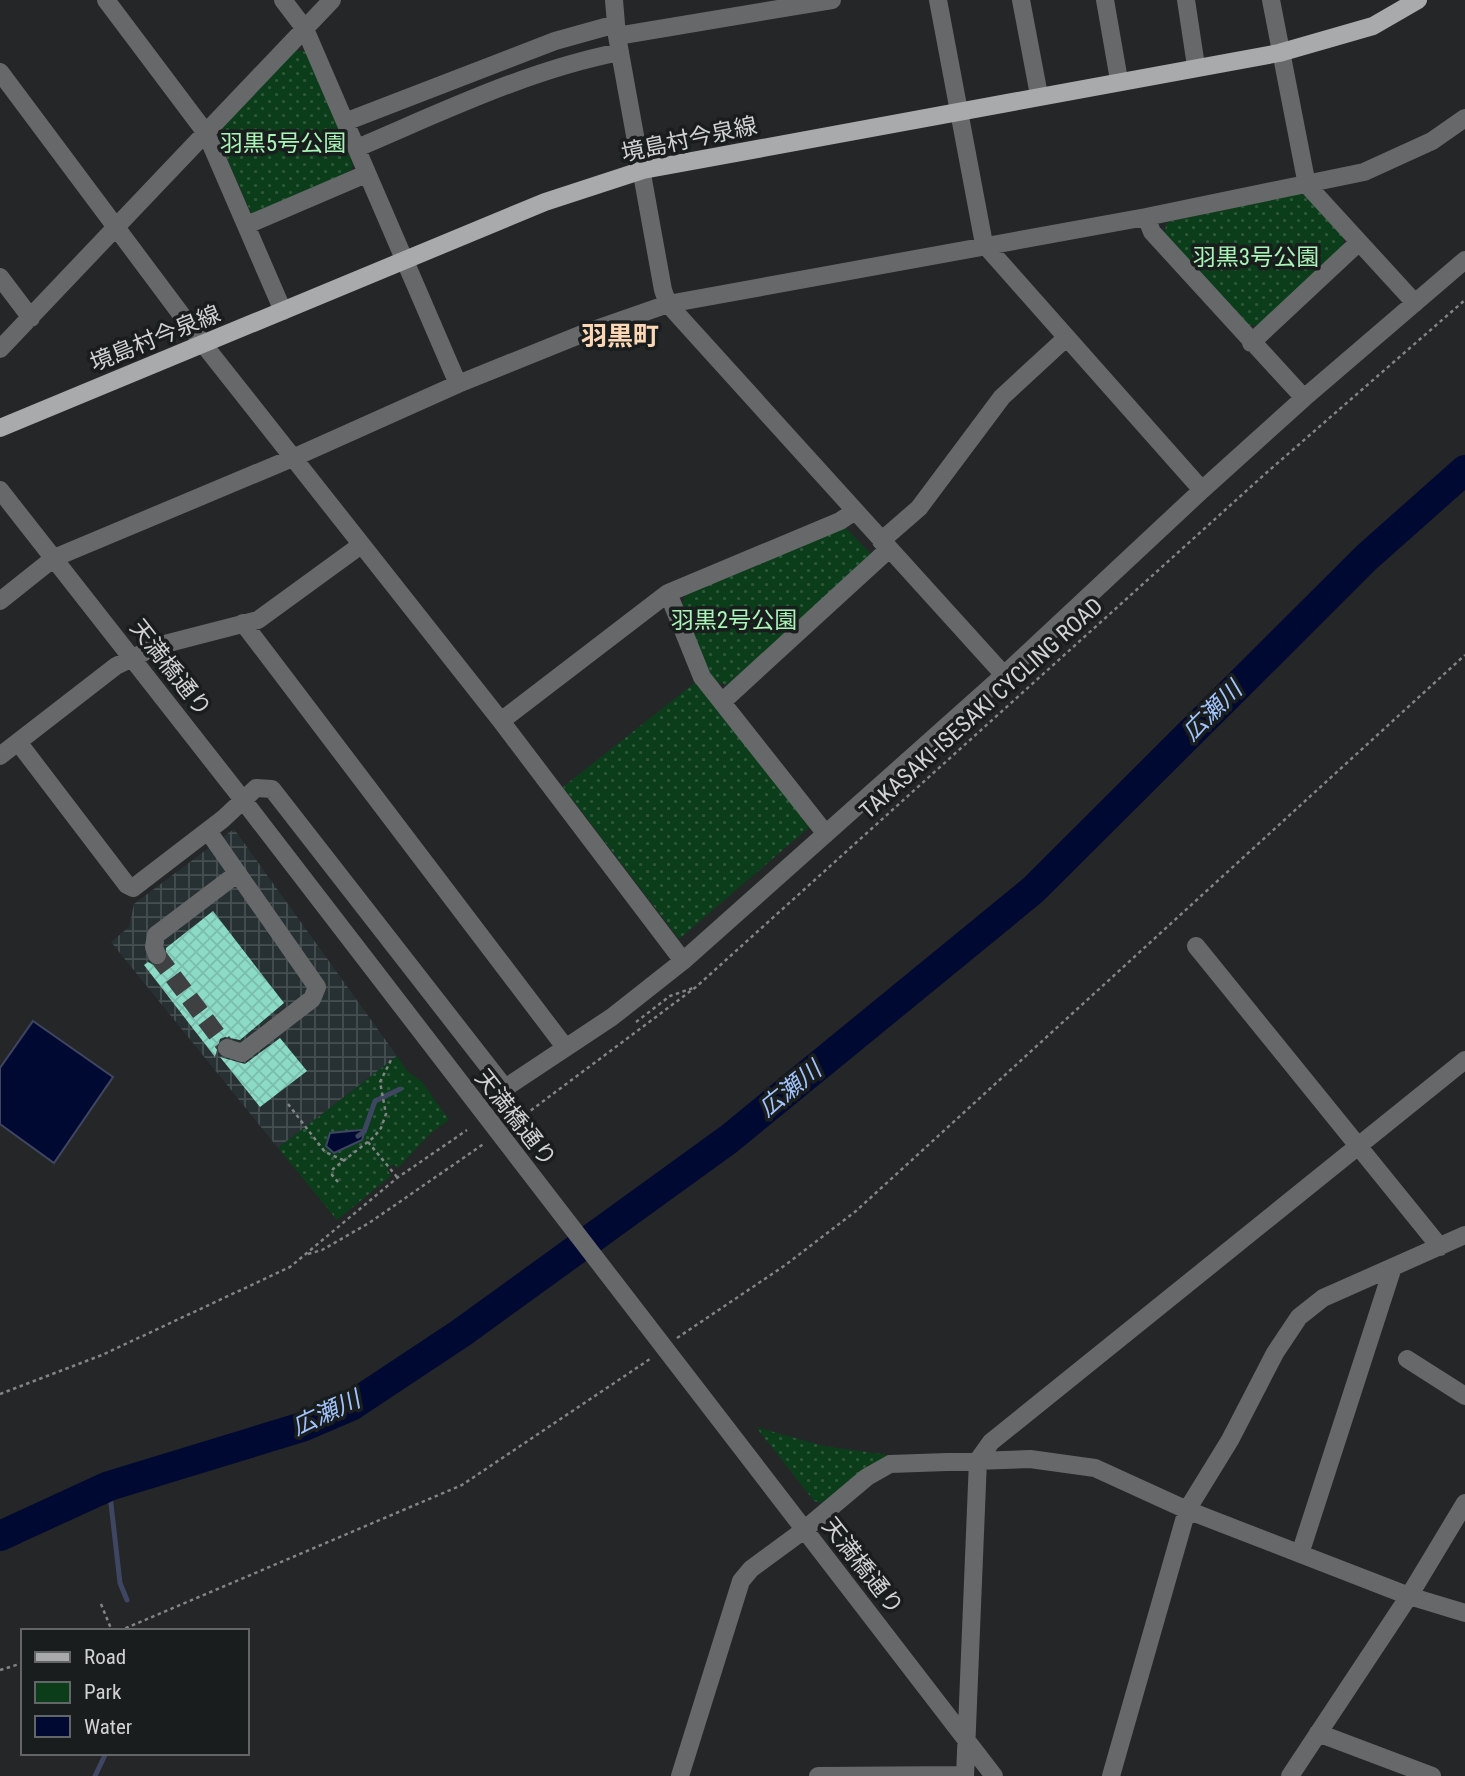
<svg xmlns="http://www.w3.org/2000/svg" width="1465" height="1776" viewBox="0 0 1465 1776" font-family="'Roboto Condensed','Noto Sans JP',sans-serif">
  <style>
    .industrial { fill: url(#industrial-grid) }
    .green { fill: url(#green-dots) }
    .water { fill: #000931; stroke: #3f4662; stroke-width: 2 }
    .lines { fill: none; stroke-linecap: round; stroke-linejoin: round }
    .stream { stroke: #3f4662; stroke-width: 5 }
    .river { stroke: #000931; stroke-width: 30 }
    .building { fill: url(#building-cross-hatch) }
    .minor-tunnel { stroke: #3e4041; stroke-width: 18; stroke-dasharray: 18 9; stroke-linecap: butt }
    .path { stroke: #828485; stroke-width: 2.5; stroke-dasharray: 3.5 3.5; stroke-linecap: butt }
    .minor { stroke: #676869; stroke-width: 18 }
    .major { stroke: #a8aaac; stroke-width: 18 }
    .labels { text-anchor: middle; stroke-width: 7; stroke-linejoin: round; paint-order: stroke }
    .street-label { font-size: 23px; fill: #d1d3d3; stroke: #1a1d1d }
    .park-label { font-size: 23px; fill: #a9f5b7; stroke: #1a1d1d }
    .water-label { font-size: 24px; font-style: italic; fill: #a1c4fe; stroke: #1a1d1d }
    .quarter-label { font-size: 26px; font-weight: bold; fill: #fbd7b5; stroke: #1a1d1d }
  </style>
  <defs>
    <pattern id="industrial-grid" width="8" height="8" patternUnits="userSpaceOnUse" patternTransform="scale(1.75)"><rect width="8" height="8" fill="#273133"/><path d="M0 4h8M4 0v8" fill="none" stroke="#454e50"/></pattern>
    <pattern id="green-dots" width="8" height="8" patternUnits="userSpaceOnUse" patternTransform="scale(1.75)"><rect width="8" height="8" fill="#0c3d1a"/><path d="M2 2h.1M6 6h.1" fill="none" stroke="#2e583a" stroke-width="1.8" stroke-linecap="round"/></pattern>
    <pattern id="building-cross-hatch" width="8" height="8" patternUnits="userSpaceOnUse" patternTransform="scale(1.75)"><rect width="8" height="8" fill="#8bdbc7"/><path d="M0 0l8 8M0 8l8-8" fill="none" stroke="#7cbcac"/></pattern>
  </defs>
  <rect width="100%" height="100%" fill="#242627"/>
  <path class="industrial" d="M234,829L397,1056L278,1148L111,942L129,927L134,904Z"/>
  <path class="green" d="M296,50L307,52L353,165L349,175L260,214L251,213L219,140L222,126Z
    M1299,194L1305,195L1344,238L1343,247L1258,326L1248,325L1164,234L1167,222Z
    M846,528L873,556L727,685L713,681L682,605L687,592Z
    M697,681L812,825L679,939L563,787Z
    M397,1056L407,1071L422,1082L449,1120L432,1132L398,1168L394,1164L387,1169L391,1176L337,1220L278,1148Z
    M756,1427L824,1446L896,1456L869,1465L821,1503L814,1501Z"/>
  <path class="water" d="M33,1021L113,1077L54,1163L0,1124V1068Z
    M361,1130L364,1133L362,1140L334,1153L326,1146L330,1133Z"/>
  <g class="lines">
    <path class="stream" d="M358,1136L364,1132L375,1101L400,1089
      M109,1486L120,1583L127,1600
      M95,1776L106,1753"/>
    <path class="river" d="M0,1536L109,1486L302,1427L351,1406L461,1333L729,1139L1033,890L1367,557L1465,470"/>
  </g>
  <path class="building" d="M213,911L284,1003L240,1040L225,1037L220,1039L215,1057L144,965L148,962L156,966L165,963L166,948Z
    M280,1038L307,1071L260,1107L220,1057L245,1064Z"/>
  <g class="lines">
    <path class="minor-tunnel" d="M157,955L227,1048"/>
    <path class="path" d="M636,1022L670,996L693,988
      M288,1104L325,1152L343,1160
      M514,1123L696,987L1265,474L1465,300
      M368,1142L397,1177
      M338,1182L332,1175L333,1169L374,1137L381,1128L386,1114L380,1082L391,1060
      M308,1254L322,1250L369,1223L485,1143
      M677,1338L784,1266L856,1211L1465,655
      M0,1394L102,1355L290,1267L397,1178L467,1130
      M101,1604L112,1631
      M119,1631L462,1485L650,1359
      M0,1670L23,1663"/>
    <path class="minor" d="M106,0L206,133L283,311
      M283,0L305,29L458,384
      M614,0L617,36L663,290L668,304L1004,675
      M938,0L984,244L1202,490L1304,398L1465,260
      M1021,0L1039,95
      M1105,0L1119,80
      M1186,0L1196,66
      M1271,0L1307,185L1415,303
      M617,36L832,0
      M0,72L204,345L501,721L683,961
      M345,122L555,41L616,24
      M357,148C442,112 528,70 620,52
      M1146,217L1152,232L1304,398
      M247,225L366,174
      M0,277L31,318
      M1251,343L1358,243
      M0,349L332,0
      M0,490L243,800L994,1776
      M881,541L919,508L1002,397L1066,338
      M668,593L702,677L826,834
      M0,601L54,558L295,457L458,384L582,334L668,304L1146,217L1364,172L1432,141L1465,118
      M243,623L565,1047
      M722,702L889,549
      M501,721L668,593L840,521L855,511
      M18,742L127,885L133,888L223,819L256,788L272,789L505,1088L612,1017L683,961L1004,675L1202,490
      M0,756L116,666L157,646L258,620L361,545
      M208,831L317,987L312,999L242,1053L227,1048
      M1196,946L1440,1247
      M157,955L154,947L156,935L238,873
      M1407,1359L1465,1396
      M1300,1554L1393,1267
      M1318,1733L1432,1776
      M680,1776L741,1581L751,1569L804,1530L867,1477L890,1464L1030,1459L1095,1468L1187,1510L1409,1596L1465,1613
      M818,1776L965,1775
      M965,1776L978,1460L991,1442L1465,1060
      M1111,1776L1187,1510L1230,1440L1275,1353L1299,1317L1323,1298L1465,1235
      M1290,1776L1409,1596L1465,1503"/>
    <path class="major" d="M0,428L545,202L643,170L1279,53L1373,26L1418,0"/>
  </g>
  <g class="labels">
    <g class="street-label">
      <text transform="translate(689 139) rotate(-12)" y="8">境島村今泉線</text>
      <text transform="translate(155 338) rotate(-22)" y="8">境島村今泉線</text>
      <text transform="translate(171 668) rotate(52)" y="8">天満橋通り</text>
      <text transform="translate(981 708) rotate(-42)" y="8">TAKASAKI-ISESAKI CYCLING ROAD</text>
      <text transform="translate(516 1118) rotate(52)" y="8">天満橋通り</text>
      <text transform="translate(863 1566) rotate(52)" y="8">天満橋通り</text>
    </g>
    <g class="park-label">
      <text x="283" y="151">羽黒5号公園</text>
      <text x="1256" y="265">羽黒3号公園</text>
      <text x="734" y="628">羽黒2号公園</text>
    </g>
    <g class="water-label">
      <text transform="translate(1212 711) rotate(-45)" y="8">広瀬川</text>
      <text transform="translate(790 1089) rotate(-39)" y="8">広瀬川</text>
      <text transform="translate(326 1413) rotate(-25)" y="8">広瀬川</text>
    </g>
    <g class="quarter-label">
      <text x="620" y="345">羽黒町</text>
    </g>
  </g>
  <rect x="21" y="1629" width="228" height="126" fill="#1a1d1d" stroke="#636666" stroke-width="2"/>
  <rect x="35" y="1652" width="35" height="10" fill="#a8aaac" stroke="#636666" stroke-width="2"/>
  <text x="84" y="1664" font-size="21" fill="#d1d3d3">Road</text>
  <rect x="35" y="1682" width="35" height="21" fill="#0c3d1a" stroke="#636666" stroke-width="2"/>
  <text x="84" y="1699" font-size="21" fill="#d1d3d3">Park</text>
  <rect x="35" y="1716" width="35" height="21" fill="#000931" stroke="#636666" stroke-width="2"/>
  <text x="84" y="1734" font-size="21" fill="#d1d3d3">Water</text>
</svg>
